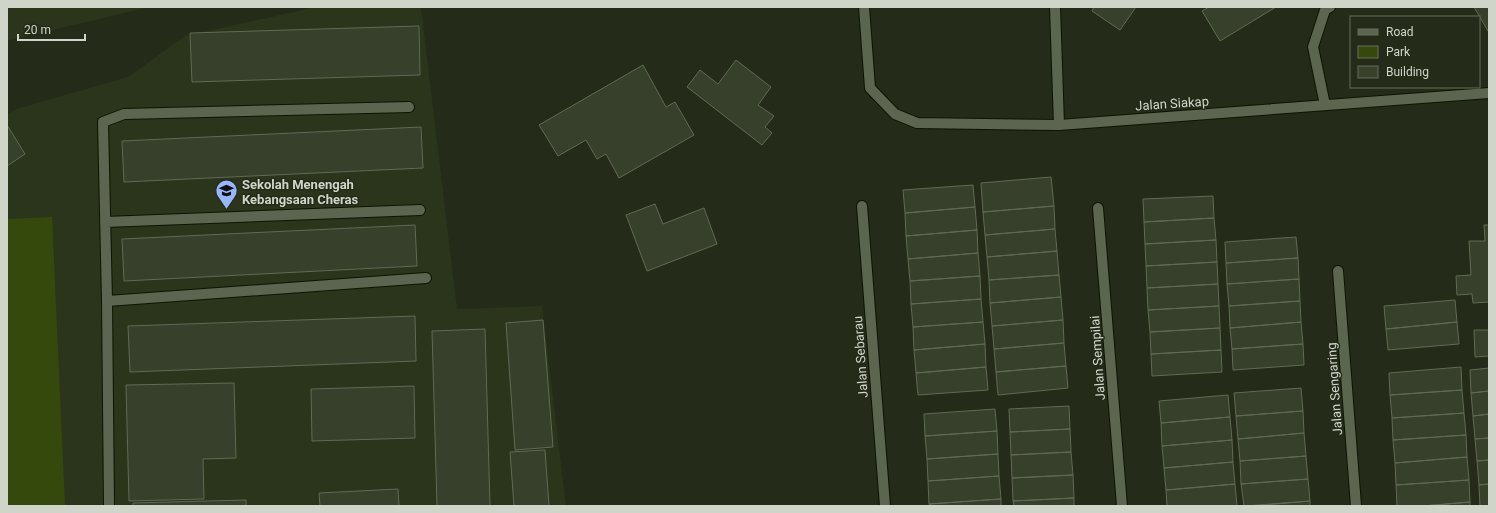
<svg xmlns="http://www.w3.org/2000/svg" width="1496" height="513" viewBox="0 0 1496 513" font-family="Roboto,sans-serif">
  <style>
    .built { fill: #2b351b }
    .green { fill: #36490d }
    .building { fill: #37402b; stroke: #616a54 }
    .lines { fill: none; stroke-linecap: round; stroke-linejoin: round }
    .service-casing { stroke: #0d1403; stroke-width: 12 }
    .minor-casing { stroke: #0d1403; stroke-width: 12 }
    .service { stroke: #5c654f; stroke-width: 10 }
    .minor { stroke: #5c654f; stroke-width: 10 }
    .labels { text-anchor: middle; stroke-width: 3; stroke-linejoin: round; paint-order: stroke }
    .street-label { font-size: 13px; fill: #d0d5c9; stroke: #242b18 }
    .poi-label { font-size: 13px; font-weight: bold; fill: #d0d5c9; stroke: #242b18; text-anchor: start }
  </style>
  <rect width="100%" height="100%" fill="#242b18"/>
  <path class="built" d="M7,7H149L7,41Z
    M316,7H421L457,309L542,306L566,506H7V115L16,109L128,77L185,36Z"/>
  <path class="green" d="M52,217L65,506H7V219Z"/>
  <path class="building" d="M1094,7H1136L1120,30L1092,11Z
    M1209,7H1276L1220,41L1202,11Z
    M1474,7H1489V31H1488Z
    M419,26L420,75L192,82L190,33Z
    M736,60L771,87L758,105L774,116L765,127L772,133L762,145L687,87L700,70L718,84Z
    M643,65L666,107L675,102L694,135L619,178L606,154L597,159L586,140L558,156L539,125Z
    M7,125L25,154L7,166Z
    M421,127L423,168L124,182L122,141Z
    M1051,177L1054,206L983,212L981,183Z
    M973,185L975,207L905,213L903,190Z
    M1213,196L1214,218L1144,222L1143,199Z
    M655,204L663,224L704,208L717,244L647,271L626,215Z
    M1054,206L1055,229L985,235L983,212Z
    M975,207L977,230L906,236L905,213Z
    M1214,218L1216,240L1145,244L1144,222Z
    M415,225L417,266L124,281L122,239Z
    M1484,225H1489V302L1473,303L1472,294L1457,295L1456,276L1471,275L1469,241H1485Z
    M1055,229L1057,251L987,257L985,235Z
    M977,230L978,253L908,259L906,236Z
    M1296,237L1298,258L1226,263L1225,242Z
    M1216,240L1217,262L1146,266L1145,244Z
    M1057,251L1059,275L989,280L987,257Z
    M978,253L980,276L910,281L908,259Z
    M1298,258L1299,279L1227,284L1226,263Z
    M1217,262L1218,284L1147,288L1146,266Z
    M1059,275L1061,297L990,303L989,280Z
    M980,276L981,299L911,304L910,281Z
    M1299,279L1300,301L1229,306L1227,284Z
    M1218,284L1219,306L1148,310L1147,288Z
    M1061,297L1063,320L992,326L990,303Z
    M981,299L983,322L913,327L911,304Z
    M1455,300L1457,322L1386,329L1384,306Z
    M1300,301L1301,322L1230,328L1229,306Z
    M1219,306L1220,328L1150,332L1148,310Z
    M415,316L416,361L130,372L128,326Z
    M543,320L553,447L515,450L506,323Z
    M1063,320L1064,343L994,349L992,326Z
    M983,322L985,344L914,350L913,327Z
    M1301,322L1303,344L1232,349L1230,328Z
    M1457,322L1459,344L1388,350L1386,329Z
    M1220,328L1221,350L1151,354L1150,332Z
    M485,329L490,506H437L432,331Z
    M1474,330H1489V356L1475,357Z
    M1064,343L1066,366L996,372L994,349Z
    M985,344L986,367L916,373L914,350Z
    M1303,344L1304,365L1233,370L1232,349Z
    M1221,350L1222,372L1152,376L1151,354Z
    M1066,366L1068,388L998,395L996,372Z
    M986,367L988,390L918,395L916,373Z
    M1461,367L1462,390L1390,395L1389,373Z
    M1489,368V391L1471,393L1470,370Z
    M234,383L236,458L203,459L204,499L129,501L126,385Z
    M414,386L415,438L312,441L311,389Z
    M1301,388L1303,411L1236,416L1234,393Z
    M1462,390L1464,413L1392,418L1390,395Z
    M1489,391V414L1473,416L1471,393Z
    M1228,395L1230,417L1161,423L1159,401Z
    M1069,406L1070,429L1010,432L1009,409Z
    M995,409L997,431L925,436L924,414Z
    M1303,411L1304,433L1238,439L1236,416Z
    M1464,413L1466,435L1393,440L1392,418Z
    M1489,414V438L1475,439L1473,416Z
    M1230,417L1232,440L1162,446L1161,423Z
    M1070,429L1071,452L1011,455L1010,432Z
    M997,431L998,454L927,459L925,436Z
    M1304,433L1306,456L1240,461L1238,439Z
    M1466,435L1467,457L1395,463L1393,440Z
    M1489,438V460L1477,461L1475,439Z
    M1232,440L1233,462L1164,468L1162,446Z
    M545,450L549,506H514L510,452Z
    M1071,452L1073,475L1012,478L1011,455Z
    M998,454L999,476L928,481L927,459Z
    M1306,456L1308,479L1241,484L1240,461Z
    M1467,457L1469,480L1396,485L1395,463Z
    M1489,460V484L1479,485L1477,461Z
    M1233,462L1235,484L1166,490L1164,468Z
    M1073,475L1074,498L1013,501L1012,478Z
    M999,476L1001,499L929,504L928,481Z
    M1308,479L1310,501L1244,506L1241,484Z
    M1469,480L1470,502L1423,506H1397L1396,485Z
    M1235,484L1237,506H1167L1166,490Z
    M1489,484V506H1480L1479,485Z
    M398,489L399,506H320L319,493Z
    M1074,498V506H1014L1013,501Z
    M1001,499V506H930L929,504Z
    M246,500V506H133V503Z
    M1310,501V506H1254Z
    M1470,502V506H1423Z"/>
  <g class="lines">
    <defs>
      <path id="service" d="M1055,7L1059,125
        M1325,105L1313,47L1325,10L1330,7
        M105,222L420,210
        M107,301L426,278
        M109,506L107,301L103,122L124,114L409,107"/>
      <path id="minor" d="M864,7L870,88L895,114L917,123L1059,125L1489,93
        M862,206L885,506
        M1098,208L1122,506
        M1338,271L1356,506"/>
    </defs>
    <use href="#service" class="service-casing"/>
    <use href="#minor" class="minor-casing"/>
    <use href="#service" class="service"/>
    <use href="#minor" class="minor"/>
  </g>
  <defs>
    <symbol id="school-pin" viewBox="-11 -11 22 30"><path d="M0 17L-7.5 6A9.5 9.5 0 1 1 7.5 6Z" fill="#97b6fd" stroke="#242b18"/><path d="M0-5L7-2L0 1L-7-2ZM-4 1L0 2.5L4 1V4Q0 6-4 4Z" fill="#111"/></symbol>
  </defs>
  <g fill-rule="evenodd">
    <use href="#school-pin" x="214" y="178" width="25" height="34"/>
  </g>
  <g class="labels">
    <g class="street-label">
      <text transform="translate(1172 103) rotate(-4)" y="5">Jalan Siakap</text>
      <text transform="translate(860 357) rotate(-94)" y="5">Jalan Sebarau</text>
      <text transform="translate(1097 358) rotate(-94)" y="5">Jalan Sempilai</text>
      <text transform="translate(1334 389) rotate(-94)" y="5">Jalan Sengaring</text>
    </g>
    <g class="poi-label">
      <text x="242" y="189">Sekolah Menengah<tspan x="242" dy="15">Kebangsaan Cheras</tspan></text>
    </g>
  </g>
  <rect width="1496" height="513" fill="none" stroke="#d0d5c9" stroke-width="16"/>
  <rect x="1350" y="16" width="130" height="72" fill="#242b18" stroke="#696f5f"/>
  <rect x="1358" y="29" width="20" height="6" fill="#5c654f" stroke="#696f5f"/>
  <text x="1386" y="36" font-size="12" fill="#d0d5c9">Road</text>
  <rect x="1358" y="46" width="20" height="12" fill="#36490d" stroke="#696f5f"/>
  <text x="1386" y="56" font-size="12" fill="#d0d5c9">Park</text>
  <rect x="1358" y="66" width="20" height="12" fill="#37402b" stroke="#696f5f"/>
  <text x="1386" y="76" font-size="12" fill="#d0d5c9">Building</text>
  <path d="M18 34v6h67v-6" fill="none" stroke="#d0d5c9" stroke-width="2"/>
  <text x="24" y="34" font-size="12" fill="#d0d5c9" stroke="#242b18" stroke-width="3" paint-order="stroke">20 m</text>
</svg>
